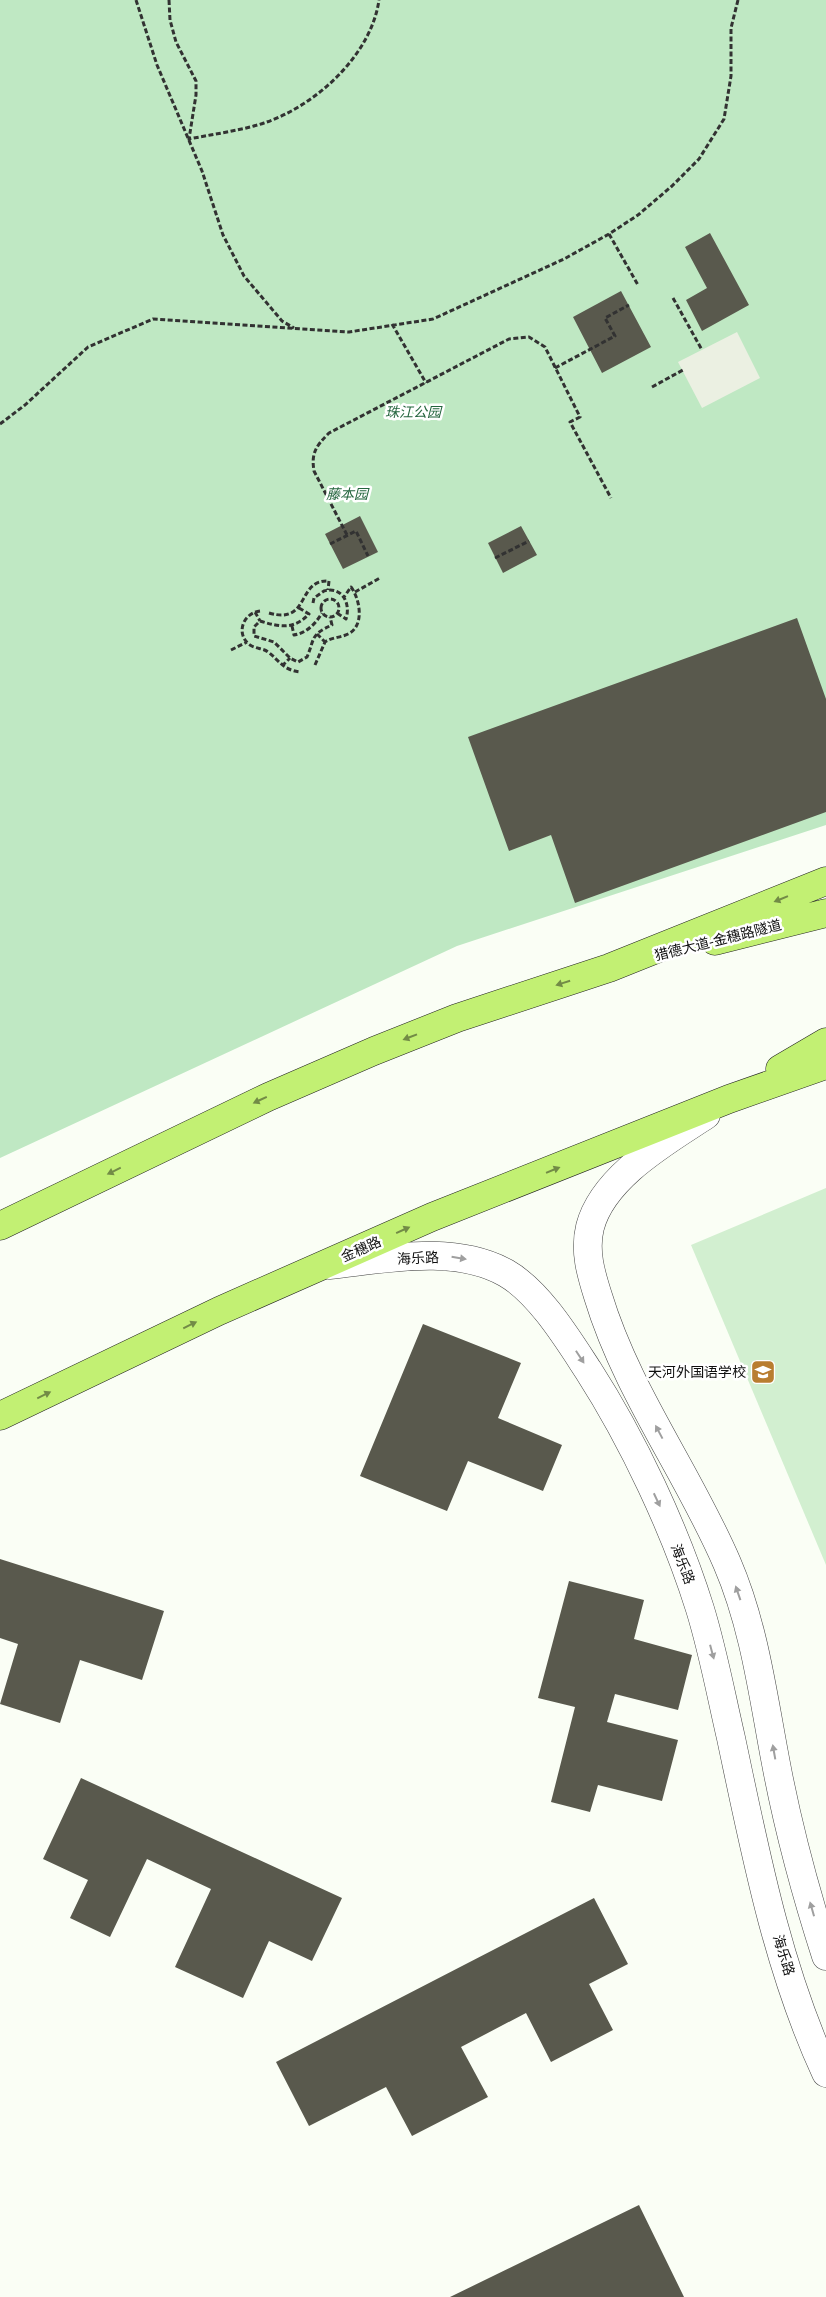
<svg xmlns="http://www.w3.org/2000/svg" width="826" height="2297" viewBox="0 0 826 2297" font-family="'Noto Serif','Noto Sans SC',serif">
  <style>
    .green { fill: #bfe8c3 }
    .pitch { fill: #d2efd0 }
    .plaza { fill: #ebf0e2 }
    .building { fill: #59594d }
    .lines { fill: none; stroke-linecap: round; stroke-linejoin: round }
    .minor-casing { stroke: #434343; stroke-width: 29 }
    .major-casing { stroke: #212121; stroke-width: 29 }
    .path { stroke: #323232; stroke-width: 3; stroke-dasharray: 5 2.5; stroke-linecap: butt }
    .minor { stroke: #fff; stroke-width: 28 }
    .major { stroke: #c2f073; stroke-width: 28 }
    .oneway { fill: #728b46 }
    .oneway2 { fill: #9f9f9f }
    .labels { text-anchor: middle; stroke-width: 5; stroke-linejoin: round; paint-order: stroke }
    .park-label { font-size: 14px; font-style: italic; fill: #24653e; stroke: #fff }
    .street-label { font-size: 14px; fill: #101010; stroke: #fff }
    .poi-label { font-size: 14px; fill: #101010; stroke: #fff; text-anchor: end }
  </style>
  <rect width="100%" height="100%" fill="#fafef5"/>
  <path class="green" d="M0,0H826V825L457,946L0,1158Z"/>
  <path class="pitch" d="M826,1188V1565L691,1245Z"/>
  <path class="plaza" d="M737,332L760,378L702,408L678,362Z"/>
  <path class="building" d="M710,233L749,305L702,331L686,300L707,288L685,247Z
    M621,291L651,347L602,373L573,317Z
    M360,516L378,552L343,569L325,534Z
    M521,526L537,555L503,573L488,543Z
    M797,618L826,699V812L575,903L551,835L509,851L468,737Z
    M423,1324L521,1363L498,1418L562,1445L543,1491L468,1461L447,1511L360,1476Z
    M0,1559L164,1611L142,1680L80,1660L60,1723L0,1704L18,1644L0,1638Z
    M569,1581L644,1600L634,1639L692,1655L678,1710L615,1694L607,1722L678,1740L662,1801L598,1785L590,1812L551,1802L575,1707L538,1698Z
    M81,1778L342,1898L312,1961L269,1941L243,1998L175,1967L211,1889L147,1859L110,1937L70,1918L88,1880L43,1859Z
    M594,1898L628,1964L589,1984L613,2030L551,2062L526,2013L461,2047L488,2097L412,2136L386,2087L309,2126L276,2062Z
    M639,2205L684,2297H450Z"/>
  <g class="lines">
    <defs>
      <path id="minor" d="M706,1115C665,1142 603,1177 590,1227C584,1251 591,1274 598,1296C627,1392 688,1472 727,1563C756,1630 764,1704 778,1774C790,1835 807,1897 826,1956
        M329,1265C386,1259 454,1244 506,1273C539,1292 567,1338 588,1370C633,1440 675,1529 700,1609C713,1651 721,1695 731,1738C755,1851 777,1967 826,2073"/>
      <path id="major" d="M715,941L826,913
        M780,1069L826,1042
        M0,1226L268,1097L374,1051L457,1018L609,968L826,881
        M0,1416L219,1311L432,1217L729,1099L826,1065"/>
    </defs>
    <use href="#minor" class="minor-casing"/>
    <use href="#major" class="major-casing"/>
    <path class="path" d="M136,0L157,65L202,171L223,235L244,276L282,321L294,328
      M169,0L170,20L176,42L196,81V95L189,139C214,134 239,131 264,123C315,106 371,56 379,0
      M609,234L638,285
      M673,298L702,350
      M392,324L426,383
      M555,368L615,336L605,318L629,305
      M652,387L683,370
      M0,424L25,405L88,347L153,319L349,332L433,319L564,259L609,234L638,215L672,186L699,159L724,119L731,76V28L738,0
      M347,535L314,471C311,453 316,446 329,433L509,339L529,337L545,347L580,417L570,422L611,498
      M330,544L356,531L368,556
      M495,558L529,541
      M355,592L380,578
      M321 608a9 9 0 1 1 18 0a9 9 0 1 1-18 0Z
      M313,603L314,598L324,591C342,586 351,603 346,619L337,613
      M299,608L309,614C294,630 279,627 260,621L254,627V636L274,642L290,658L298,662L307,657C315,638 310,635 332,625L330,617
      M260,611C243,613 235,634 250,645C256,649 263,648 268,652C280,661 283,670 300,672
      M255,612L260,621
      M269,613C311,625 296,579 329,581L328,590
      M292,626L294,635C307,633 316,623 322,613
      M317,634L325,642
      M231,650L247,642
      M315,665L325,642C332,637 340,638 348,634C365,626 360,599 351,587L344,597
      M282,666L290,658"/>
    <use href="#minor" class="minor"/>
    <use href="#major" class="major"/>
  </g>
  <defs><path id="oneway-solid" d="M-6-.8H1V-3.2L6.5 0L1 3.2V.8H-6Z" transform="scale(1.25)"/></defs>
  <g class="oneway">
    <use href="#oneway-solid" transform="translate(781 899) rotate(158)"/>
    <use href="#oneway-solid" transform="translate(563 983) rotate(162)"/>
    <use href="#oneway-solid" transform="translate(410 1037) rotate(159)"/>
    <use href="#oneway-solid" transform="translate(260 1100) rotate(155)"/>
    <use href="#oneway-solid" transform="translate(553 1170) rotate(-22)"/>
    <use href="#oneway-solid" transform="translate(114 1171) rotate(154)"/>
    <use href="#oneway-solid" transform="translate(403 1230) rotate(-24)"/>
    <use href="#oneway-solid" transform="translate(190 1325) rotate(-26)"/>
    <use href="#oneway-solid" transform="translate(44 1395) rotate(-26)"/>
  </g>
  <g class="oneway2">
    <use href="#oneway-solid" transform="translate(459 1258) rotate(9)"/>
    <use href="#oneway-solid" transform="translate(580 1357) rotate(57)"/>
    <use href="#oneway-solid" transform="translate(659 1432) rotate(-118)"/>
    <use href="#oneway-solid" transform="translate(657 1500) rotate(65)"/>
    <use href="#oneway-solid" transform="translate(738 1593) rotate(-109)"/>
    <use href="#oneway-solid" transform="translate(712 1652) rotate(75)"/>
    <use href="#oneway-solid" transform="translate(774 1752) rotate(-100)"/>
    <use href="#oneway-solid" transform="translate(812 1909) rotate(-106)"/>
  </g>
  <defs>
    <symbol id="school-square" viewBox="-11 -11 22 22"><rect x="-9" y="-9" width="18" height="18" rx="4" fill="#b97d30" stroke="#fff"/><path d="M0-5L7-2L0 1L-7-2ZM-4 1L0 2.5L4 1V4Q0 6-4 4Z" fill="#fff"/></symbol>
  </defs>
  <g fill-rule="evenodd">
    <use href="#school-square" x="749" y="1358" width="28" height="28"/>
  </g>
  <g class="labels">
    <g class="park-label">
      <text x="413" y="417">珠江公园</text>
      <text x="347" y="499">藤本园</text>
    </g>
    <g class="street-label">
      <text transform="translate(718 940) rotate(-14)" y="5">猎德大道-金穗路隧道</text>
      <text transform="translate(361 1249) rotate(-24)" y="5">金穗路</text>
      <text transform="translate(418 1258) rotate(-3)" y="5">海乐路</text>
      <text transform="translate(683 1564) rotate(69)" y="5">海乐路</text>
      <text transform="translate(784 1955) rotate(73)" y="5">海乐路</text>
    </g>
    <g class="poi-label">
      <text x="746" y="1377">天河外国语学校</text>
    </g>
  </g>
</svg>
